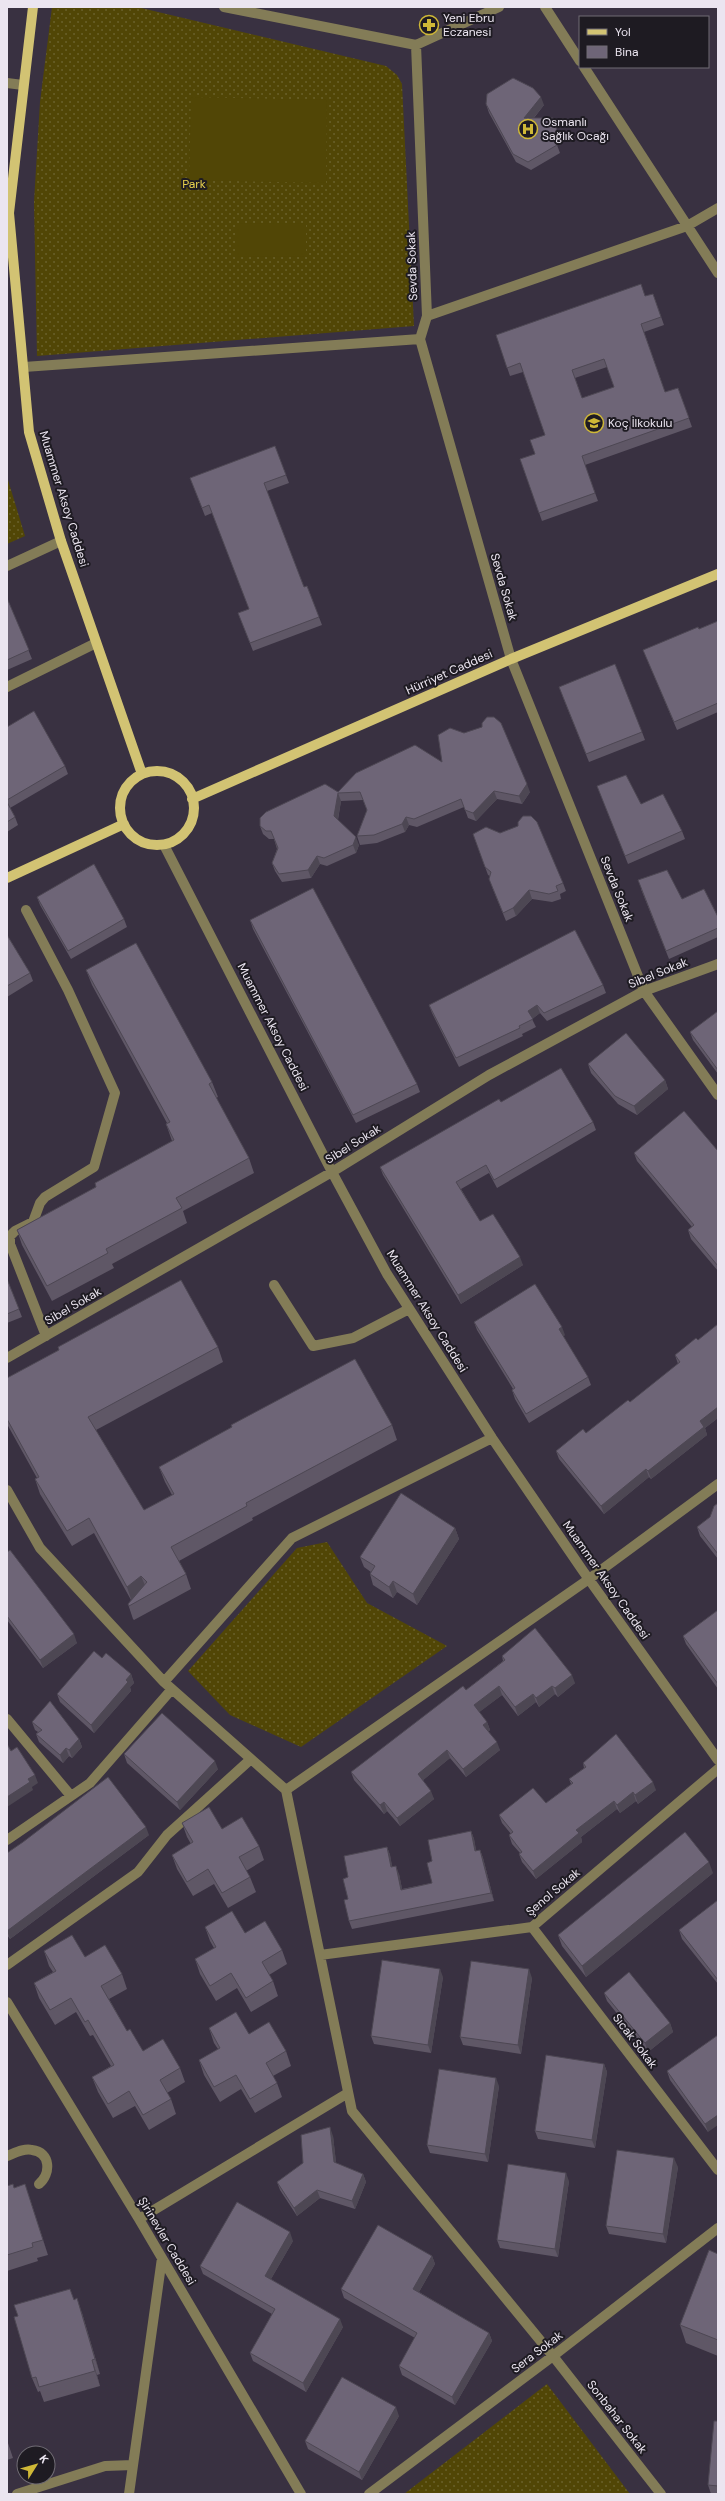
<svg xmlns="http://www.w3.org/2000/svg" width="725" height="2501" viewBox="0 0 725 2501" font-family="'DM Sans',sans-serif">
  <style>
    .grass { fill: url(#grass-dots) }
    .garden { fill: #514606 }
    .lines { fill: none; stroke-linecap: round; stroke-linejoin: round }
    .minor { stroke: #837c57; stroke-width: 10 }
    .major { stroke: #d2c373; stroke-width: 10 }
    .wall { fill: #5f5766; fill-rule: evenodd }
    .shaded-wall { fill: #4d4753 }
    .building { fill: #6e6577; stroke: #4d4753; fill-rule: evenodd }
    .labels { text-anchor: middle; stroke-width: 4; stroke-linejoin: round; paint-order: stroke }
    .poi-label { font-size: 12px; fill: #ebe5f0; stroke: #1e1b22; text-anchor: start }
    .park-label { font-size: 12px; fill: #e8d14c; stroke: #1e1b22 }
    .street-label { font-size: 12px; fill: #ebe5f0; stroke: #1e1b22 }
  </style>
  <defs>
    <pattern id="grass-dots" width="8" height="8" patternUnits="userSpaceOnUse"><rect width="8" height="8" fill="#514606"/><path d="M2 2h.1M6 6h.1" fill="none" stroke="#6a612b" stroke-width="1.8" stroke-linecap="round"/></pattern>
  </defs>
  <rect width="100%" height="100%" fill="#393141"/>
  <path class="grass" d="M52,7H137L386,66L397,75L402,84L414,326L37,356L34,202L40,102Z
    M8,480L25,536L7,544V481Z
    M327,1542L367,1603L447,1646L301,1747L230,1715L188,1671L297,1548Z
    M547,2384L630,2494H404Z"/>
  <path class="garden" d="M191,97L327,100L326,183L189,180Z
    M236,223L306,224V257L236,256Z"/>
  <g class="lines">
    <path class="minor" d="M224,7L416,45L499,7
      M545,7L580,61
      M416,45L427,316L420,339L511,659L644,991L718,1095
      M584,67L718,273
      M7,83L23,85
      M427,316L687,226L718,208
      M24,367L420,339
      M7,566L61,541
      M7,687L96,643
      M164,845L332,1172L387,1274L492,1438L583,1571L718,1760
      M26,910L68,990L115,1093L94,1167L45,1197L40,1203L33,1222L15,1231L10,1236V1244L46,1336
      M274,1285L313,1346L353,1338L409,1309
      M7,1358L332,1172L489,1075L644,991L718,964
      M7,1490L40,1548L164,1682L286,1790L352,2111L553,2356L661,2494
      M164,1682L292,1538L492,1438
      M7,1719L71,1796
      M286,1790L589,1579L718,1484
      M7,1840L90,1783L172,1689
      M532,1927L718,2170
      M320,1955L532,1927L718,1769
      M7,1965L138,1872L167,1835L251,1759
      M7,2002L139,2219L301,2494
      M7,2156C15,2153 24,2148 32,2150C51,2152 51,2174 39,2184
      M139,2219L348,2093
      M17,2494L105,2466L133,2465
      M129,2494L162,2258
      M369,2494L553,2356L718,2228"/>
    <path class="major" d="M33,7L9,213L29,432L61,541L142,774
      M120 808a37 37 0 1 1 74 0a37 37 0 1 1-74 0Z
      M192,799L511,659L718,574
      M7,878L124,824"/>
  </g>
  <path class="wall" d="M486,104L544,105L534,118H553L561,142L557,145L560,153L531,170L516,162L489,113Z
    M653,294L664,325L644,332L665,392L678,388L692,427L585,465L598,501L542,521L520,459L535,454L545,435L523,372L510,376L496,335ZM607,367L614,387L582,398L575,378Z
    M275,446L289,483L267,491L304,587L307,586L322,625L253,651L238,613L249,609L212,513L205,516L190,478Z
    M7,598L32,659L7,670Z
    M718,621V712L677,730L643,650L699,629Z
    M562,695L642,732L645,740L589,762Z
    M7,727L65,766L68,774L10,808L15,817L18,825L7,832Z
    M442,762L530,792L522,804L497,799L476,821L468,818L464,807L417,827L409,825L405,832L377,843L360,845L357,836L367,810L363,800L341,801L338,820L359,845L356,853L327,866L320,864L311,878L282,882L275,871L272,863L277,849L274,839H269L263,834L260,826L338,792Z
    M597,786L641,804L682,831L685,839L628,864Z
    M473,834L563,883L566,891L560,894L561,899L552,902L532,899L516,916L506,921L492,887L490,876L488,875Z
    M641,889L682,899L718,917V937L669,959Z
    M37,897L124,919L127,927L71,959L40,905Z
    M250,920L417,1084L420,1092L356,1123L253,929Z
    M7,935L30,973L33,981L7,997Z
    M86,970L212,1082L218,1097L216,1098L249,1158L254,1173L183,1211L187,1223L112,1264L114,1268L52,1301L22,1245L17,1230L96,1187L95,1183L172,1141L166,1124L167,1123L92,985Z
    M603,985L606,993L547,1021L540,1013L532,1019L536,1027L522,1034L523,1036L459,1067L432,1013L429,1005Z
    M718,1011V1074L693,1040L690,1032Z
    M588,1064L665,1080L668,1089L637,1115L618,1104L591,1073Z
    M501,1102L593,1122L596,1130L497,1188L489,1173L461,1189L480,1221L523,1265L461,1304L383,1175L380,1167Z
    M718,1151V1271L691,1239L688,1230L692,1227L637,1161L634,1153Z
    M7,1279L22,1317L7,1323Z
    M474,1322L565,1335L563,1336L588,1377L591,1385L529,1423L515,1399L512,1390L513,1389L477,1330Z
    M718,1324V1418L705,1428L707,1435L651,1479L649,1477L604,1514L559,1459L556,1451L586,1433L630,1402L678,1364L675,1355L698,1340Z
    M58,1347H218L223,1362L96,1430L144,1510L172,1495L165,1482L159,1467L232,1427L231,1425H392L397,1440L252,1518L253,1520L179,1561L186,1574L191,1589L134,1620L133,1619L128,1604L131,1600L94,1533L72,1546L40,1494L35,1479L37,1478L7,1424V1378L59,1350Z
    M718,1503V1559L700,1536L697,1527L710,1517Z
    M455,1528L459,1539L417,1605L397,1592L393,1598L373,1585L370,1574L371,1572L364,1567L360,1557Z
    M7,1552L77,1643L43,1668L7,1620Z
    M718,1610V1689L686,1644L683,1636Z
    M502,1656L575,1683L558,1697L555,1694L539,1707L536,1702L518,1716L502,1695L479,1712L487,1722L490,1730L488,1732L500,1750L466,1777L450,1758L423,1780L434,1799L400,1826L387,1811L384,1814L354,1780L351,1772L466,1690L503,1661Z
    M102,1658L131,1674L134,1683L130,1687L131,1691L94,1733L60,1702L57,1694Z
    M32,1722L79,1739L82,1747L72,1758L69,1756L63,1763L39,1742L36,1734L38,1732L35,1730Z
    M124,1754L218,1769L180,1810L127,1763Z
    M583,1763L656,1790L638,1804L636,1801L620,1813L617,1809L581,1837L582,1842L536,1879L522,1862L519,1854L520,1853L512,1844L509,1835L511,1834L502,1823L499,1815L546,1803L571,1784L569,1779L584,1768Z
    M182,1823L222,1829L259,1846L264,1860L246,1871L250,1877L256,1892L228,1908L214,1884L193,1896L177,1869L172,1855L191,1844L187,1837Z
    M471,1831L474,1839L476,1851L480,1850L483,1858L494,1901L352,1929L349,1921L348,1899V1877L387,1847L390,1855L392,1867L399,1874L402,1889L432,1883V1861Z
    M149,1835L10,1939L7,1935V1853Z
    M713,1873L586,1977L562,1946L558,1935Z
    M718,1900V1984L682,1939L679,1930Z
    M205,1927L245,1933L282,1950L287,1964L269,1975L273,1981L278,1996L251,2012L237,1988L216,2001L200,1974L195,1959L214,1948L210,1941Z
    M44,1951L85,1957L122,1974L127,1989L109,1999L127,2031L143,2051L180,2068L185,2082L167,2093L171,2099L176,2114L149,2130L135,2106L113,2118L98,2092L92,2077L111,2066L93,2035L90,2036L76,2012L55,2025L39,1998L34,1983L53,1972L49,1966Z
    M443,1977L431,2053L374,2044L371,2036Z
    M532,1978L521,2054L463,2045L460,2037Z
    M604,1993L670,2023L673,2032L648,2052L607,2001Z
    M209,2028L249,2034L286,2051L291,2066L273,2076L277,2083L282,2097L255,2113L241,2089L220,2102L204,2075L199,2060L218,2049L214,2043Z
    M718,2035L708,2132L670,2080L667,2071Z
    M604,2064L607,2072L595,2148L538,2139L535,2131Z
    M499,2086L488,2162L430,2153L427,2145Z
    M333,2136L336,2163L363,2174L366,2182L355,2209L320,2198L297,2216L280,2190L277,2182L303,2163Z
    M678,2167L666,2243L609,2234L606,2226Z
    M569,2181L558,2257L500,2248L497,2240Z
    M25,2184L48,2255L37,2258L38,2261L7,2271V2186L14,2188Z
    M293,2241L271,2279L343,2327L306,2392L253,2361L250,2353L272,2314L203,2274L200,2266Z
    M718,2254V2356L686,2343L680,2325Z
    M432,2256L435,2264L419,2292L489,2333L492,2341L455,2405L402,2375L399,2366L415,2338L344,2298L341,2289Z
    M74,2299L82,2313L100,2374L97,2375L100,2386L44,2402L40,2391L38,2392L32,2378Z
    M399,2416L362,2480L308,2449L305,2441Z
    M718,2421V2494H711L708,2485Z
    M7,2440L13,2458L7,2460Z"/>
  <path class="shaded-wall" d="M541,97L544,105L527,126L524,118Z
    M558,134L561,142L557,146L554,137Z
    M527,784L530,792L522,804L519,796Z
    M494,791L497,799L476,821L473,813Z
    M338,793L341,801L337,824L334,816Z
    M406,817L409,825L405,832L402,824Z
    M356,837L359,845L356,853L353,845Z
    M317,856L320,864L311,878L308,870Z
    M529,890L532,899L516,916L513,908Z
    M537,1005L540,1013L531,1020L528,1011Z
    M665,1080L668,1089L637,1115L634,1106Z
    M520,1257L523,1265L461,1304L458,1295Z
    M562,1327L565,1335L562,1337L559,1329Z
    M718,1407V1418L705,1428L707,1435L651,1479L648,1471L700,1421Z
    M646,1469L649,1477L604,1514L601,1506Z
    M455,1528L459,1539L417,1605L413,1594Z
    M141,1576L147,1590L132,1602L127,1587Z
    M393,1581L397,1592L393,1598L389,1587Z
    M74,1634L77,1643L43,1668L40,1660Z
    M131,1674L134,1683L130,1687L131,1691L94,1733L91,1725L126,1680Z
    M572,1675L575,1683L558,1697L555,1688Z
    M499,1686L502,1695L477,1714L474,1705Z
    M552,1686L555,1694L539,1707L536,1698Z
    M533,1694L536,1702L518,1716L515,1707Z
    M487,1722L490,1730L486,1733L483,1725Z
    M79,1739L82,1747L72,1758L69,1750Z
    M497,1742L500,1750L466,1777L463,1769Z
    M66,1748L69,1756L63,1763L60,1755Z
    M447,1750L450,1758L421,1782L418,1774Z
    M215,1761L218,1769L180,1810L177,1802Z
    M35,1775L38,1783L32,1787L33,1790L7,1807V1797L28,1779Z
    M653,1782L656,1790L638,1804L635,1795Z
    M431,1791L434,1799L400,1826L397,1818Z
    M633,1792L636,1801L620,1813L617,1805Z
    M614,1801L617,1809L581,1837L582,1842L536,1879L533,1871L576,1830Z
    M384,1802L387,1811L384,1814L380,1805Z
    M146,1827L149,1835L10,1939L7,1931Z
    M471,1831L474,1839L478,1859L475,1851Z
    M387,1847L390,1855L394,1875L391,1867Z
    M480,1850L483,1858L494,1901L491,1893Z
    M709,1862L713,1873L586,1977L582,1966Z
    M396,1866L399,1874L404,1898L401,1890Z
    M440,1969L443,1977L431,2053L428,2045Z
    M529,1969L532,1978L521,2054L518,2045Z
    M670,2023L673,2032L648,2052L645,2043Z
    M604,2064L607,2072L595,2148L592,2140Z
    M496,2078L499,2086L488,2162L485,2154Z
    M718,2115V2125L708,2132L705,2124Z
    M330,2127L333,2136L337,2170L334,2162Z
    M674,2158L678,2167L666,2243L663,2234Z
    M566,2173L569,2181L558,2257L555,2249Z
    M363,2174L366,2182L355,2209L352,2201Z
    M25,2184L30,2199L48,2255L43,2240Z
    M317,2190L320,2198L297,2216L294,2208Z
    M290,2232L293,2241L268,2284L265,2276Z
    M432,2256L435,2264L416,2297L413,2289Z
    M77,2298L82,2313L100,2374L95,2359Z
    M340,2319L343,2327L306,2392L303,2383Z
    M489,2333L492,2341L455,2405L452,2397Z
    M92,2360L97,2375L100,2386L95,2371Z
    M396,2407L399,2416L362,2480L359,2472Z"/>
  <path class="building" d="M513,78L533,88L541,97L524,118H553L558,134L554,137L557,145L528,162L513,154L486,104L487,94Z
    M641,284L645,296L653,294L661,317L641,324L665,392L678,388L689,418L582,456L595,493L539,513L520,459L535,454L530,440L545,435L520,363L507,368L496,335ZM604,359L614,387L582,398L572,370Z
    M275,446L286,475L264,483L304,587L307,586L319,617L250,643L238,613L249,609L209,505L202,508L190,478Z
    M7,598L29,650L7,660Z
    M718,621V703L674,722L643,650L698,627L699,629Z
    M615,664L642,732L586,754L559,687Z
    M34,711L65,766L7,800V727Z
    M487,717H494L501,723L527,784L519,796L494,791L473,813L465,810L461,799L414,819L406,817L402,824L374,835L357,836L367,810L360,792L338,793L334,816L356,837L353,845L324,858L317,856L308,870L279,874L272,863L278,848L271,831H266L260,826V818L266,812L325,784L338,792L356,773L415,745L442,762L438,735L450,728L464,733L482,727V723Z
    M626,775L641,804L663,794L682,831L625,856L597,786Z
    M7,802L15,817L7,822Z
    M523,816H531L537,822L563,883L556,886L558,891L549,894L529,890L513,908L503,913L489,879L491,872L485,867L473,834L486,827L500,833L518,826V822Z
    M94,864L124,919L68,951L37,897Z
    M667,870L682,899L704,889L718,917V928L666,951L638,880Z
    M313,888L417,1084L353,1115L250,920Z
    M575,930L603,985L544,1013L537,1005L528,1011L533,1019L519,1026L520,1028L456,1058L429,1005Z
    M7,935L30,973L7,986Z
    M136,943L212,1082L209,1084L249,1158L176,1198L182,1208L106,1249L108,1253L47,1286L17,1230L96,1187L95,1183L174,1140L166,1124L170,1122L86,970Z
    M718,1011V1070L690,1032Z
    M626,1033L665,1080L634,1106L615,1096L588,1064Z
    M561,1068L593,1122L494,1180L486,1165L456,1182L480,1221L493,1214L520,1257L458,1295L380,1167L499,1099L501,1102Z
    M684,1111L718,1151V1266L688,1230L694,1225L634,1153Z
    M7,1279L19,1309L7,1314Z
    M181,1280L218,1347L88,1417L144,1510L174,1494L159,1467L232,1427L231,1425L355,1359L392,1425L246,1503L247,1506L171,1547L186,1574L129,1606L128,1604L147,1582L141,1576L127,1587L89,1518L67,1531L35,1479L39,1477L7,1419V1378L59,1350L58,1347Z
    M535,1284L562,1327L559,1329L588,1377L526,1414L512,1390L515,1388L474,1322Z
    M718,1324V1407L700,1421L704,1427L648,1471L646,1469L601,1506L556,1451L583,1429L586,1433L628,1400L630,1402L680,1362L675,1355L696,1338L698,1340Z
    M401,1493L455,1528L413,1594L393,1581L389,1587L370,1574L375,1566L360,1557Z
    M718,1503V1554L697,1527L710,1517L714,1506Z
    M10,1550L74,1634L40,1660L7,1616V1552Z
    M718,1610V1684L683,1636Z
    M535,1628L572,1675L555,1688L552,1686L536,1698L533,1694L515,1707L499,1686L474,1705L487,1722L483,1725L497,1742L463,1769L447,1750L418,1774L431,1791L397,1818L384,1802L380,1805L351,1772L463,1686L466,1690L505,1660L502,1656Z
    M94,1651L102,1658L106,1653L131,1674L126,1680L128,1682L91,1725L57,1694Z
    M50,1701L79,1739L69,1750L66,1748L60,1755L36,1734L42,1730L32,1722Z
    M162,1713L215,1761L177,1802L124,1754Z
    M616,1734L653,1782L635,1795L633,1792L617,1805L614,1801L576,1830L579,1833L533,1871L519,1854L522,1852L509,1835L513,1832L499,1815L533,1788L546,1803L573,1783L569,1779L586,1767L583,1763Z
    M7,1744L11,1751L17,1747L35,1775L28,1779L30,1782L7,1797Z
    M108,1777L146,1827L7,1931V1853L23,1842Z
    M209,1807L222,1829L242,1817L259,1846L239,1857L250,1877L222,1893L208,1869L187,1882L172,1855L193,1842L182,1823Z
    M471,1831L475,1851L480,1850L491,1893L349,1921L344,1900L348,1899L343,1879L348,1877L344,1856L387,1847L391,1867L396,1866L401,1890L432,1883L427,1863L432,1861L428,1840Z
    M685,1832L709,1862L582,1966L558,1935Z
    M718,1900V1980L679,1930Z
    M232,1911L245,1933L265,1921L282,1950L262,1962L273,1981L246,1998L231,1973L210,1986L195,1959L216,1947L205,1927Z
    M72,1935L85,1957L105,1945L122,1974L101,1986L127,2031L130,2029L143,2051L163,2039L180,2068L160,2080L171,2099L143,2115L129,2091L108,2104L92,2077L114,2065L88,2020L85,2022L71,1998L50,2010L34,1983L56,1971L44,1951Z
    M382,1960L440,1969L428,2045L371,2036Z
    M471,1961L529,1969L518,2045L460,2037Z
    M629,1972L670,2023L645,2043L604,1993Z
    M236,2012L249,2034L269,2022L286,2051L266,2063L277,2083L250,2099L236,2075L214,2087L199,2060L220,2048L209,2028Z
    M718,2035V2115L705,2124L667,2071Z
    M546,2055L604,2064L592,2140L535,2131Z
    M439,2069L496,2078L485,2154L427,2145Z
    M330,2127L334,2162L363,2174L352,2201L317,2190L294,2208L277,2182L303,2163L301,2135Z
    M617,2150L674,2158L663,2234L606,2226Z
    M508,2164L566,2173L555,2249L497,2240Z
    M13,2184L14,2188L25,2184L43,2240L32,2243L33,2247L7,2255V2186Z
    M237,2202L290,2232L265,2276L340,2319L303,2383L250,2353L275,2309L200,2266Z
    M378,2225L432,2256L413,2289L489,2333L452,2397L399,2366L417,2333L341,2289Z
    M709,2250L718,2254V2340L680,2325Z
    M70,2289L74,2300L77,2298L95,2359L92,2360L95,2371L39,2387L36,2377L32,2378L14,2317L18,2316L14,2305Z
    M342,2377L396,2407L359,2472L305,2441Z
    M714,2421H718V2486L708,2485Z"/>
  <defs>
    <symbol id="pharmacy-ring" viewBox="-11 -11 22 22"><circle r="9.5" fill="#1e1b22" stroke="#cfb837" stroke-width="1.5"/><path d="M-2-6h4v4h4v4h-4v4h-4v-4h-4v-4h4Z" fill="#cfb837"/></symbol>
    <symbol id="hospital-ring" viewBox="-11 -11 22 22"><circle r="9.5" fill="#1e1b22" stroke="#cfb837" stroke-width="1.5"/><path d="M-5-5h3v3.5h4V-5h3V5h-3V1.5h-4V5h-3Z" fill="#cfb837"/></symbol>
    <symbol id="school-ring" viewBox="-11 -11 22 22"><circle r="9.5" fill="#1e1b22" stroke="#cfb837" stroke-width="1.5"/><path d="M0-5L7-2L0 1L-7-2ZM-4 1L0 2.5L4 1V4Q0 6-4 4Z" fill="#cfb837"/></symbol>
  </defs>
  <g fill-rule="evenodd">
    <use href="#pharmacy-ring" x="418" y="14" width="22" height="22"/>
    <use href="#hospital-ring" x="517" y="118" width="22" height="22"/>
    <use href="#school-ring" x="583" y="412" width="22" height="22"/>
  </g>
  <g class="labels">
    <g class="poi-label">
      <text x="443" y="22">Yeni Ebru<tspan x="443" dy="14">Eczanesi</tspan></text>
      <text x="542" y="126">Osmanlı<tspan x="542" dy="14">Sağlık Ocağı</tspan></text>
      <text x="608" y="427">Koç İlkokulu</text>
    </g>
    <g class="park-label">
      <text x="194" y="188">Park</text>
    </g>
    <g class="street-label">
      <text transform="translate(412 266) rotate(-92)" y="4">Sevda Sokak</text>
      <text transform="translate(64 499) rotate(73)" y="4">Muammer Aksoy Caddesi</text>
      <text transform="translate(504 587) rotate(74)" y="4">Sevda Sokak</text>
      <text transform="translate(449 672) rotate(-24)" y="4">Hürriyet Caddesi</text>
      <text transform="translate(617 889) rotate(68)" y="4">Sevda Sokak</text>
      <text transform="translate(658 973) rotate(-22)" y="4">Sibel Sokak</text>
      <text transform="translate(273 1027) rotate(63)" y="4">Muammer Aksoy Caddesi</text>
      <text transform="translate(353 1144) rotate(-32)" y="4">Sibel Sokak</text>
      <text transform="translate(73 1306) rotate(-30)" y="4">Sibel Sokak</text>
      <text transform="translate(427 1311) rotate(58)" y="4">Muammer Aksoy Caddesi</text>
      <text transform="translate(606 1580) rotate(55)" y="4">Muammer Aksoy Caddesi</text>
      <text transform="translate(553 1892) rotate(-40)" y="4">Şenol Sokak</text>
      <text transform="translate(635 2041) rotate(53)" y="4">Sıcak Sokak</text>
      <text transform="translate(167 2241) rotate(59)" y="4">Şirinevler Caddesi</text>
      <text transform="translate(537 2352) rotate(-37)" y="4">Sera Sokak</text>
      <text transform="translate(617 2417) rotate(52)" y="4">Sonbahar Sokak</text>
    </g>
  </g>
  <rect width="725" height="2501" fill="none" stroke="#ebe5f0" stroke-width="16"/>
  <rect x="579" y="16" width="130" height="52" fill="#1e1b22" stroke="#706c74"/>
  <rect x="587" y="29" width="20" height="6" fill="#d2c373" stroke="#706c74"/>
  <text x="615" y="36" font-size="12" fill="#ebe5f0">Yol</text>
  <rect x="587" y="46" width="20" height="12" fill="#6e6577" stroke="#706c74"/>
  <text x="615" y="56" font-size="12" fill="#ebe5f0">Bina</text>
  <g transform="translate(36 2465) rotate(53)"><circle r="19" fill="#1e1b22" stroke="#706c74"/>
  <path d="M0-3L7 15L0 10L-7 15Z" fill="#cfb837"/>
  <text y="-6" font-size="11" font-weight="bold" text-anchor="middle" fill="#ebe5f0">K</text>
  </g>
</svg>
